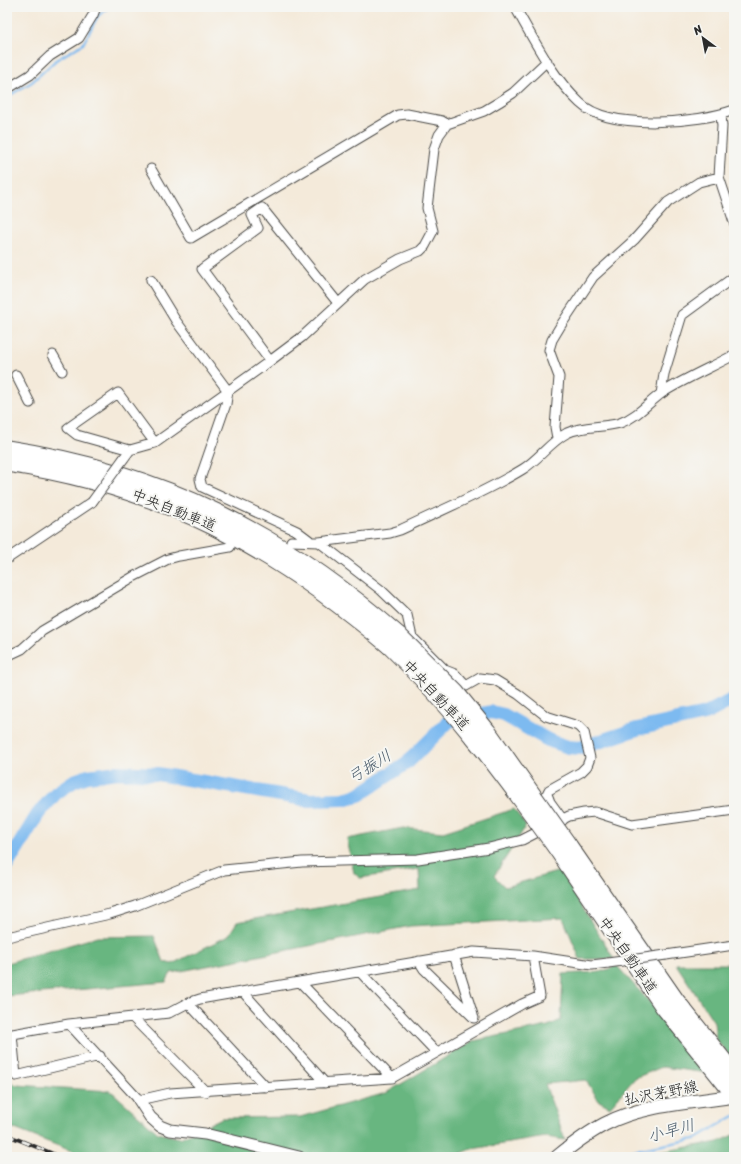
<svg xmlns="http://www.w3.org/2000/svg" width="741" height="1164" viewBox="0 0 741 1164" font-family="Sriracha,'Klee One',sans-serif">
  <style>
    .forest { fill: #68b680; stroke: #4a7056 }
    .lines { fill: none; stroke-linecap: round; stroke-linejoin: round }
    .stream { stroke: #7dbaf0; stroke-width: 2.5 }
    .river { stroke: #7dbaf0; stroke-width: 14 }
    .minor-casing { stroke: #494845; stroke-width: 11 }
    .tertiary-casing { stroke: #494845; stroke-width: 13 }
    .secondary-casing { stroke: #494845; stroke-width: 15 }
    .motorway-casing { stroke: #494845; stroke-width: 19 }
    .minor { stroke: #fff; stroke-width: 9 }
    .tertiary { stroke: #fff; stroke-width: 11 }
    .secondary { stroke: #fff; stroke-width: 13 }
    .motorway { stroke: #fff; stroke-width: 17 }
    .rail-casing { stroke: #2b2b2b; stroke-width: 4 }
    .rail { stroke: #f6f6f2; stroke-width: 2.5; stroke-dasharray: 8; stroke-linecap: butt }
    .minor-bridge-casing { stroke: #494845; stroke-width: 11; stroke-linecap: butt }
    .motorway-bridge-casing { stroke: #494845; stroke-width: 19; stroke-linecap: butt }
    .minor-bridge { stroke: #fff; stroke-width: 9 }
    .motorway-bridge { stroke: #fff; stroke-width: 17 }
    .labels { text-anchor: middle; stroke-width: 4; stroke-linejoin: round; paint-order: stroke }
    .street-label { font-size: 15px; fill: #2b2b2b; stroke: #f6f6f2 }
    .water-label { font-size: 16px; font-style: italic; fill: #445666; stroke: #f6f6f2 }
  </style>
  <rect width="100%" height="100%" fill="#f6f6f2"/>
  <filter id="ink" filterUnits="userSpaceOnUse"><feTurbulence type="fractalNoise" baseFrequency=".025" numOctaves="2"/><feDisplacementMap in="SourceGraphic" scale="8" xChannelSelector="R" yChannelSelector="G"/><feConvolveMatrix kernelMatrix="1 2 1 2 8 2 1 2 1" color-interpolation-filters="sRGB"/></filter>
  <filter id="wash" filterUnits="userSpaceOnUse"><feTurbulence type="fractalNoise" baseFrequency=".012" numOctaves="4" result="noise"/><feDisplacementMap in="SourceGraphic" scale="16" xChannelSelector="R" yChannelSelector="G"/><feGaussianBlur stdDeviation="0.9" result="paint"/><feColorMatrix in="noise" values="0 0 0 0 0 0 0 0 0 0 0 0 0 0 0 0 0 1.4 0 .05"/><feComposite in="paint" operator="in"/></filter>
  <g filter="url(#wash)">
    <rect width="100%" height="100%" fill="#f4eada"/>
    <path class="forest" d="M514,809L526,826L494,876L505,887L560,871L614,959H580L563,918L411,926L171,973L166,982L7,996V963L97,937L154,936L164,962L172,964L228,936L237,922L420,890L419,869L360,878L354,873L347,839L403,828L443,832Z
      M676,964H734V1060L716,1040L714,1022Z
      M617,966L715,1074L662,1067L635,1078L610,1107L599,1101L586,1080L545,1084L565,1140L546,1137L472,1149L452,1157H87L7,1126V1080L16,1085L111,1091L158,1133L180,1138L222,1118L300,1117L386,1093L473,1041L548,1026L561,1020L563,974L600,972Z
      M734,1135V1157H631L718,1142Z"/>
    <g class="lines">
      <path class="stream" d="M7,97L32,82L56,60L83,44L98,16L109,7
        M610,1157L625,1152L695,1139L734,1116"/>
      <path class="river" d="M7,865L38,814L56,793L74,781L88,776L117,772L157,774L310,800L343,799L359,795L408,762L449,721L491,712L504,715L548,740L568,747L580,748L637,729L705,714L734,699"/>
    </g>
  </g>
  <g filter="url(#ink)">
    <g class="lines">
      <defs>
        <path id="minor" d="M515,7C534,40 552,77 580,103C609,131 699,123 734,110
          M7,89L30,75L50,56L79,38L93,15L96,7
          M721,115L722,126L719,177L734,222
          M151,169L191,238L398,115L407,114L442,121L447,124
          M151,280L176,321L228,391L226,404L200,479L202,487L297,531L309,540
          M53,355L62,371
          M270,361L202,269L258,228L252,215L262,208L338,303
          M16,375L30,403
          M661,394L664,374L682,315L734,277
          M557,438L555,427L559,377L549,350L552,340L561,325L593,277L634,240L668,202L699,182L719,177
          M130,450L77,435L68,428L118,393L155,443
          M124,458L130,450L155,443L270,361L302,337L365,279L400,259L420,251L425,246L433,231L427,208L434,149L439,135L447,124L484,111L499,102L513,93L547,61
          M291,541L319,542L390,533L400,530C441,510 484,493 523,469C539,459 550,442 567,433C583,425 603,428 620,423C637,417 648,403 662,393C684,379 710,368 734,355
          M319,542L381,590L407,615L412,637L445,670L455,674L466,686L480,678L495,680L518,694L546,716L578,726L584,732L590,758L587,766L581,772L549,790L547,794L550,802L563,820
          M7,559L92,502
          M7,656L22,649L42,631L133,577L168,559L179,556L230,547
          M7,937L110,914L135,906L224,870L302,862L418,859L489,848L522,840L569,816L584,813L595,812L632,824L734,810
          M454,955L473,1015
          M666,955L734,945
          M419,961L424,969L474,1018
          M360,972L436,1052
          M300,982L392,1078
          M243,992L325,1083
          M188,1003L266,1087
          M133,1018L206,1092
          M69,1024L139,1100L170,1093L392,1078L522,1004L540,996L533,956
          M12,1034L16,1076L100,1056
          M7,1035L69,1024L169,1013L188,1003L200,999L474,952L533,956L592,965L608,963"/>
        <path id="tertiary" d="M139,1100L150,1117L160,1126L170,1130L205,1134L299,1157"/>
        <path id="secondary" d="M557,1157C572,1145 588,1133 605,1124C642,1104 693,1103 734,1096"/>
        <path id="motorway" d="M7,449C163,473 281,533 399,636
          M7,463C161,486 273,546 390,646
          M568,845L676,1001L734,1074
          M558,850L664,1007L734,1094"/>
      </defs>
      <use href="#minor" class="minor-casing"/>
      <use href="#tertiary" class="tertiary-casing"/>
      <use href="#secondary" class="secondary-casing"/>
      <use href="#motorway" class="motorway-casing"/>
      <use href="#minor" class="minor"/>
      <use href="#tertiary" class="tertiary"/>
      <use href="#secondary" class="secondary"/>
      <use href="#motorway" class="motorway"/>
      <defs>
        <path id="rail" d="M7,1135L61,1157"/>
      </defs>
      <use href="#rail" class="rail-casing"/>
      <use href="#rail" class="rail"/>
      <defs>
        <path id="minor-bridge" d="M92,502L124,458
          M608,963L666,955"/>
        <path id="motorway-bridge" d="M399,636L456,693L487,731L568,845
          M390,646C456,709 506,777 558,850"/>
      </defs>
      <use href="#minor-bridge" class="minor-bridge-casing"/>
      <use href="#motorway-bridge" class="motorway-bridge-casing"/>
      <use href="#minor-bridge" class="minor-bridge"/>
      <use href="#motorway-bridge" class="motorway-bridge"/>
    </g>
  </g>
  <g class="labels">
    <g class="street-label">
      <text transform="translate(174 510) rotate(22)" y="5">中央自動車道</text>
      <text transform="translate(436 695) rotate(47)" y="5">中央自動車道</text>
      <text transform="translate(628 955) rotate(55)" y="5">中央自動車道</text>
      <text transform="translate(661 1093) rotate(-11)" y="5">払沢茅野線</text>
    </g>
    <g class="water-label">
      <text transform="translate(369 766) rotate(-32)" y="6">弓振川</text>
      <text transform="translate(671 1130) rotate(-15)" y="6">小早川</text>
    </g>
  </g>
  <rect width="741" height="1164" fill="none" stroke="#f6f6f2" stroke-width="24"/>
  <g transform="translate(703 38) rotate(328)" stroke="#f6f6f2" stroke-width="3" paint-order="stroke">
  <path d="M0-3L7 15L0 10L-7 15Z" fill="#2b2b2b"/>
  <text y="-6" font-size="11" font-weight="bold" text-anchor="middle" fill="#2b2b2b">N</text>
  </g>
</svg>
